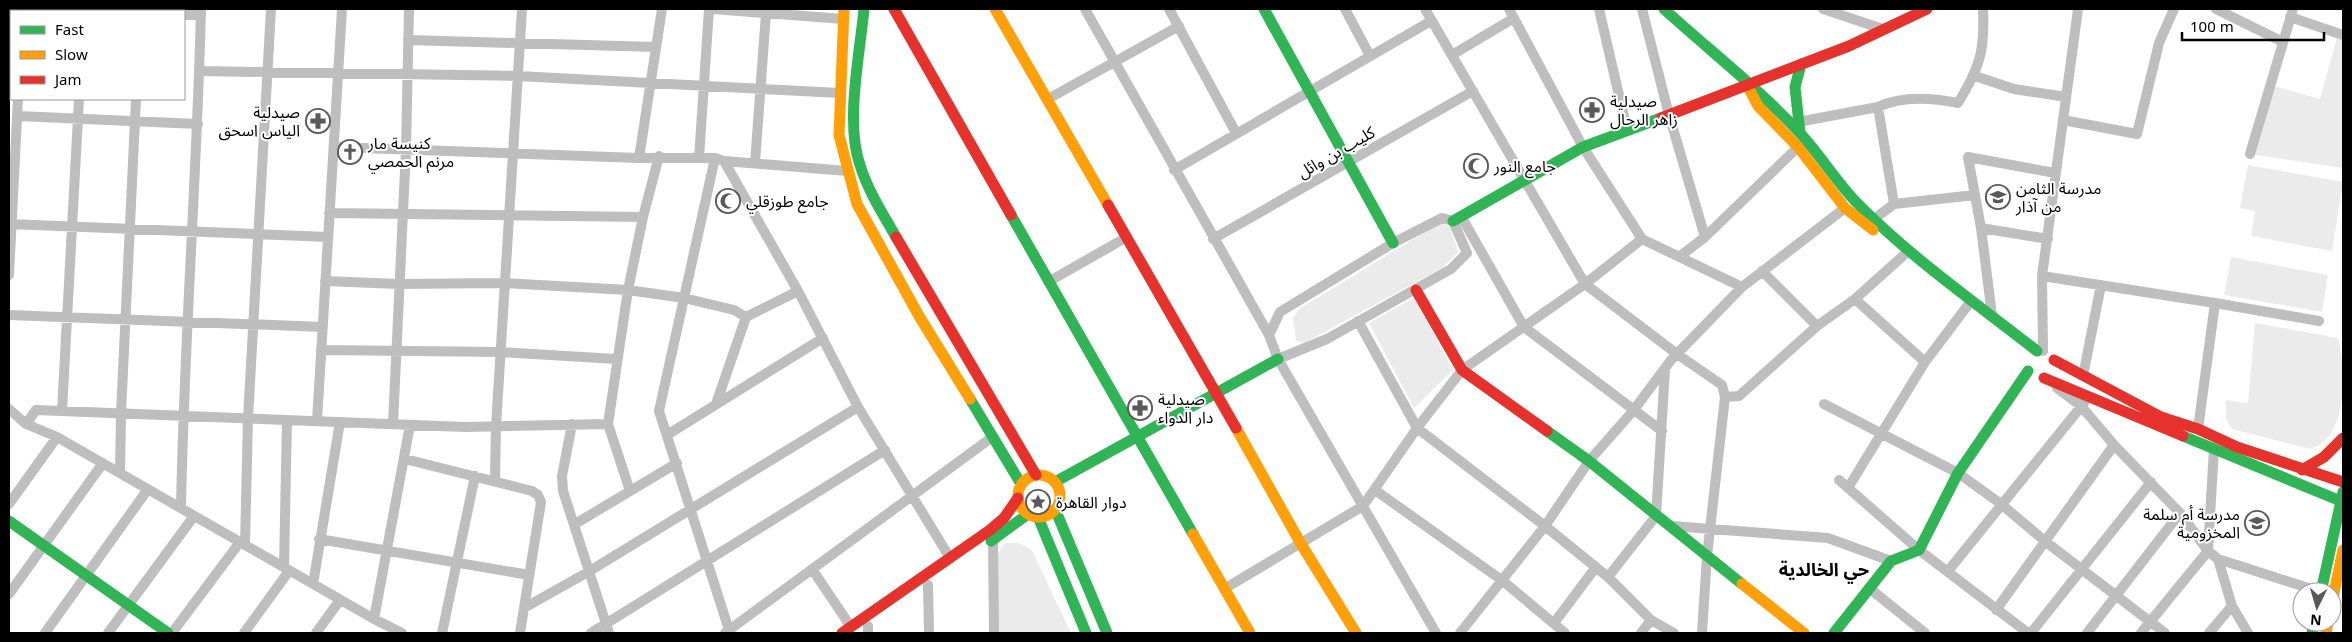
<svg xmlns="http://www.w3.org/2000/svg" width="2352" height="642" viewBox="0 0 2352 642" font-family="'Noto Sans','Noto Sans Arabic',sans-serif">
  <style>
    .green { fill: #ebebeb }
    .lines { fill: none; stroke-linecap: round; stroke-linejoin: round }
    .street { stroke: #bebebe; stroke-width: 10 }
    .fast { stroke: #30b455; stroke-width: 11 }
    .slow { stroke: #ff9f0a; stroke-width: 11 }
    .jam { stroke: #e5322d; stroke-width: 11 }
    .labels { text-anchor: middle; stroke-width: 4; stroke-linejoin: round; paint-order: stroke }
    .poi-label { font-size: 16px; fill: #000; stroke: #fff; text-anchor: start }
    .street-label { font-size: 16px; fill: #000; stroke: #fff }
    .neighbourhood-label { font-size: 18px; font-weight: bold; fill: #000; stroke: #fff }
  </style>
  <rect width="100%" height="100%" fill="#fff"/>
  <path class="green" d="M2338,34L2343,35V168L2250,154L2270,85L2320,99Z
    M2248,165L2343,182L2332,251L2251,236L2255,211L2240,208Z
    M1440,223L1450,226L1458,252L1442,268L1304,343L1296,341L1293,318L1299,309Z
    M2231,257L2328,275L2322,312L2224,295Z
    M1414,298L1453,370L1414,408L1369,323Z
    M2255,323L2338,338C2345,365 2348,422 2323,442C2320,445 2314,447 2310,449L2232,429L2226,420V400L2248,403Z
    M1005,543H1018L1032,550L1071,633H997L998,553Z"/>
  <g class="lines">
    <path class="street" d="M713,9L843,19
      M1085,9L1269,335L1278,359L1436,633
      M1169,9L1236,133
      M1345,9L1370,56
      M1425,9L1585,284L1677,354L1722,385L1725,397L1707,556L1702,633
      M1509,9L1583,147L1642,239L1742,287
      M1599,9L1627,130
      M1642,9L1669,115L1705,237
      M1823,9L1883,29
      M2216,9L2283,42
      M84,10L105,11
      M141,11V9
      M184,15H201
      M9,17H11
      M2290,17L2343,35
      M408,40L656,47
      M1452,55L1514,18
      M9,63H11
      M200,71L518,76L840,93
      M1975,76L2014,89L2066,97
      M1048,99L1179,26
      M1878,107L1894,204
      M18,116L198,124
      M2063,120L2137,134L2159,43L2174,9
      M1798,122L1878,107C1901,96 1933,98 1958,103C1980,67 1985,51 1983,9
      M335,147L639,158H715L724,161L847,171
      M2250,154L2293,9
      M639,158L662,9
      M699,158L709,9
      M715,158L659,411L729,630
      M724,161L798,291L858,407L950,558
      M755,163L766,13
      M1174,170L1431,21
      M329,213L643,217
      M1461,216L1524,327L1662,431
      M1874,219L1894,204L1975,195
      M9,224L328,237
      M1981,228L2048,239
      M1213,239L1473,91
      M1679,257L1705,237L1798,147
      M1762,271L1817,326
      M9,275L18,99
      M2042,276L2215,303L2198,429
      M325,281L399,284L504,283L628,290L684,298L734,310L746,317L716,404
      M1048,282L1127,237
      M1855,299L1925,362
      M2215,303L2319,321
      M9,315L323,327
      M1992,315L1981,228L1968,157L2055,173
      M746,317L798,291
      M1358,321L1417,428L1545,526L1608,577L1651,620L1674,633
      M1269,335L1280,312L1393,243L1442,218L1453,221L1467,253L1451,269L1327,339L1278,359
      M321,350L500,352L616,359
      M2043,351L2042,276L2078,9
      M2083,376L2101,285
      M2057,388L2081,406L2114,445L2180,513L2208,551L2218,559L2232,606L2248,633
      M1725,397L1739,396L1817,326L1855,299L1904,255
      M1824,404L1958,473L2001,504L2046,542L2165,633
      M9,409L26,424L57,437L374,619L402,633
      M62,411L79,99
      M317,421L342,9
      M26,424L36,410L465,427L608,424
      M393,424L406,149L409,9
      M572,424L562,476L563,491L609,633
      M667,435L823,338
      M405,459L532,491L538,495L541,502L520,633
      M120,473L121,413L136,99
      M1839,480L1919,550L2028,633
      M495,481L496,426L522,9
      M1848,488L1925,362L1968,305
      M1375,490L1503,581L1565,633
      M630,491L608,424L628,290L643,217L659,156
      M9,504L57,437
      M181,508C184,341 197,175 201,9
      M575,524L677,463
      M1672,526L1828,538L1891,561
      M319,539L529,575
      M993,539L994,633
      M245,545L248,418L271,9
      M2218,559L2321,592
      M284,567L287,420
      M812,569L851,627
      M1948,571L2084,403
      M1608,577L1656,516L1665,369
      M313,584L340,422
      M928,585L929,633
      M1869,588L1925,633
      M1224,589L1363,506L1417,428L1462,370L1585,284L1642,239
      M9,594L103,463
      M524,608L588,572L858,407
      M1996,610L2114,445
      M374,619L410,425
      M1554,623L1596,567
      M45,633L148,489
      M108,633L194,516
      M172,633L240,542
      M244,633L289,571
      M316,633L340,600
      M442,633L475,476
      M591,633L885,450
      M725,633L991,438
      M868,633V626
      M1460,633L1545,526L1589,461L1633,411L1671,360L1742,287L1845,208
      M1641,633L1651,620
      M2031,633L2151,482
      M2087,633L2180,513
      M2141,633L2208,551L2214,448
      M2209,633L2232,606"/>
    <path class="fast" d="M864,9C860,53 845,123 860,165C868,191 883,214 896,237
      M1264,9L1393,243
      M1664,9C1708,49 1758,88 1798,131C1819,153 1835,180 1856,202C1910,257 1976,303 2037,351
      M1800,133L1795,87L1801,64
      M1011,215L1193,534
      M1453,221L1583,147L1661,118
      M970,399L1021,484
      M1547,431L1589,461L1742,584
      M2183,436L2343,502
      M1055,482L1278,359
      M1055,509L1107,633
      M1038,517L1086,633
      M9,521L168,633
      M991,541L1028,514
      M2321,592L2343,492
      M1834,633L1891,561L1919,550L1958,473L2028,371
      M2312,633L2314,622"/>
    <path class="slow" d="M844,9L839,135L857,204L919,316L970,399
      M995,9L1108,205
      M1748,87L1758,106L1798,147L1845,208L1873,230
      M1236,428L1301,544L1356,633
      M1018 496a21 21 0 1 1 42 0a21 21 0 1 1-42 0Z
      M1193,534L1250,633
      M1742,584L1804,633
      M2332,602L2343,550
      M2326,633L2328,622"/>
    <path class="jam" d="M894,9L1011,215
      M62,11L64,9
      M9,76L11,73
      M1661,118L1849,46L1927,9
      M1108,205L1236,428
      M896,237L1036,475
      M1416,290L1462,370L1547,431
      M2054,360L2161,417L2198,429L2237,447L2343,482
      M2044,378L2183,436
      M2302,470L2324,457L2343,438
      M842,633L990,530L1004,518L1018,498"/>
  </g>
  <defs>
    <symbol id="pharmacy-ring" viewBox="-11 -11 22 22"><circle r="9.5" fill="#fff" stroke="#595959" stroke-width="1.5"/><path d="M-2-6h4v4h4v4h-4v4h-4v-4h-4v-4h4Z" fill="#595959"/></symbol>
    <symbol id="church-ring" viewBox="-11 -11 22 22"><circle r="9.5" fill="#fff" stroke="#595959" stroke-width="1.5"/><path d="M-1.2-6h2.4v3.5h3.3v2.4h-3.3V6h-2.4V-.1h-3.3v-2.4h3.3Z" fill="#595959"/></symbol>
    <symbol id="mosque-ring" viewBox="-11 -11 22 22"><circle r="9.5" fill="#fff" stroke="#595959" stroke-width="1.5"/><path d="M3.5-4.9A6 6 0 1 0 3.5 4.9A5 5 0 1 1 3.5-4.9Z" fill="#595959"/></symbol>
    <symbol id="school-ring" viewBox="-11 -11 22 22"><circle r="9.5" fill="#fff" stroke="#595959" stroke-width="1.5"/><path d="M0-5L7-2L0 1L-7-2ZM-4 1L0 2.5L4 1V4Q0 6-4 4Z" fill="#595959"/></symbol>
    <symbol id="sight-ring" viewBox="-11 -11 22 22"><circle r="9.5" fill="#fff" stroke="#595959" stroke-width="1.5"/><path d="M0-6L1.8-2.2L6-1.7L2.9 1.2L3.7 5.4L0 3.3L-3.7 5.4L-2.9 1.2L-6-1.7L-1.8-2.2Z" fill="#595959"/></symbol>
  </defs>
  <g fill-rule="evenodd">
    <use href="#pharmacy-ring" x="1578" y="96" width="28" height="28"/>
    <use href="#pharmacy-ring" x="304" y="107" width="28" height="28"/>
    <use href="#church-ring" x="336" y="138" width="28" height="28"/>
    <use href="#mosque-ring" x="1462" y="152" width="28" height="28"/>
    <use href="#school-ring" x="1984" y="183" width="28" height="28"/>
    <use href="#mosque-ring" x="714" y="187" width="28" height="28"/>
    <use href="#pharmacy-ring" x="1126" y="394" width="28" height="28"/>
    <use href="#sight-ring" x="1024" y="488" width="28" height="28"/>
    <use href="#school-ring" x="2243" y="509" width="28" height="28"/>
  </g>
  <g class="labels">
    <g class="poi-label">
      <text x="1610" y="107">صيدلية<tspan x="1610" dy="18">زاهر الرحال</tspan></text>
      <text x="300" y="118" text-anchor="end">صيدلية<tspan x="300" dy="18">الياس اسحق</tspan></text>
      <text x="368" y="149">كنيسة مار<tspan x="368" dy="18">مرنم الحمصي</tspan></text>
      <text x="1494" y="172">جامع النور</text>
      <text x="2016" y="194">مدرسة الثامن<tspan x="2016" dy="18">من آذار</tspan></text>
      <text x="746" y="207">جامع طوزقلي</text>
      <text x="1158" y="405">صيدلية<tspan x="1158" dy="18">دار الدواء</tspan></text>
      <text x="1056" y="508">دوار القاهرة</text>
      <text x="2240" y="520" text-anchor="end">مدرسة أم سلمة<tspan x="2240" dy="18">المخزومية</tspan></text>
    </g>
    <g class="street-label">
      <text transform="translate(1336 152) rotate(-30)" y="6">كليب بن وائل</text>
    </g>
    <g class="neighbourhood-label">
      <text x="1824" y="576">حي الخالدية</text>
    </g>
  </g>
  <rect width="2352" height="642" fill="none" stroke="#000000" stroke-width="20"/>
  <rect x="10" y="10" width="175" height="90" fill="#ffffff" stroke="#999999"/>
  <rect x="20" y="26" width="25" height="8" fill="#30b455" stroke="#999999"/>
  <text x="55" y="35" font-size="15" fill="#000000">Fast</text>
  <rect x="20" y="51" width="25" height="8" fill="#ff9f0a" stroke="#999999"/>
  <text x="55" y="60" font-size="15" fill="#000000">Slow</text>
  <rect x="20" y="76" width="25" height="8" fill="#e5322d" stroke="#999999"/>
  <text x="55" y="85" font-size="15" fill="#000000">Jam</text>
  <g transform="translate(2317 607) rotate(185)"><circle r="24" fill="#ffffff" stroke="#999999"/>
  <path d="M0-4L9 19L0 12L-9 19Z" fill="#595959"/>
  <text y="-8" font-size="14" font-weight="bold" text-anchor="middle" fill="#000000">N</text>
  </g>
  <path d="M2182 32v8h142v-8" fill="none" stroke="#000000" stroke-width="2.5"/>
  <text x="2190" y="32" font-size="15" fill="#000000" stroke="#ffffff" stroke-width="4" paint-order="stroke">100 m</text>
</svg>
